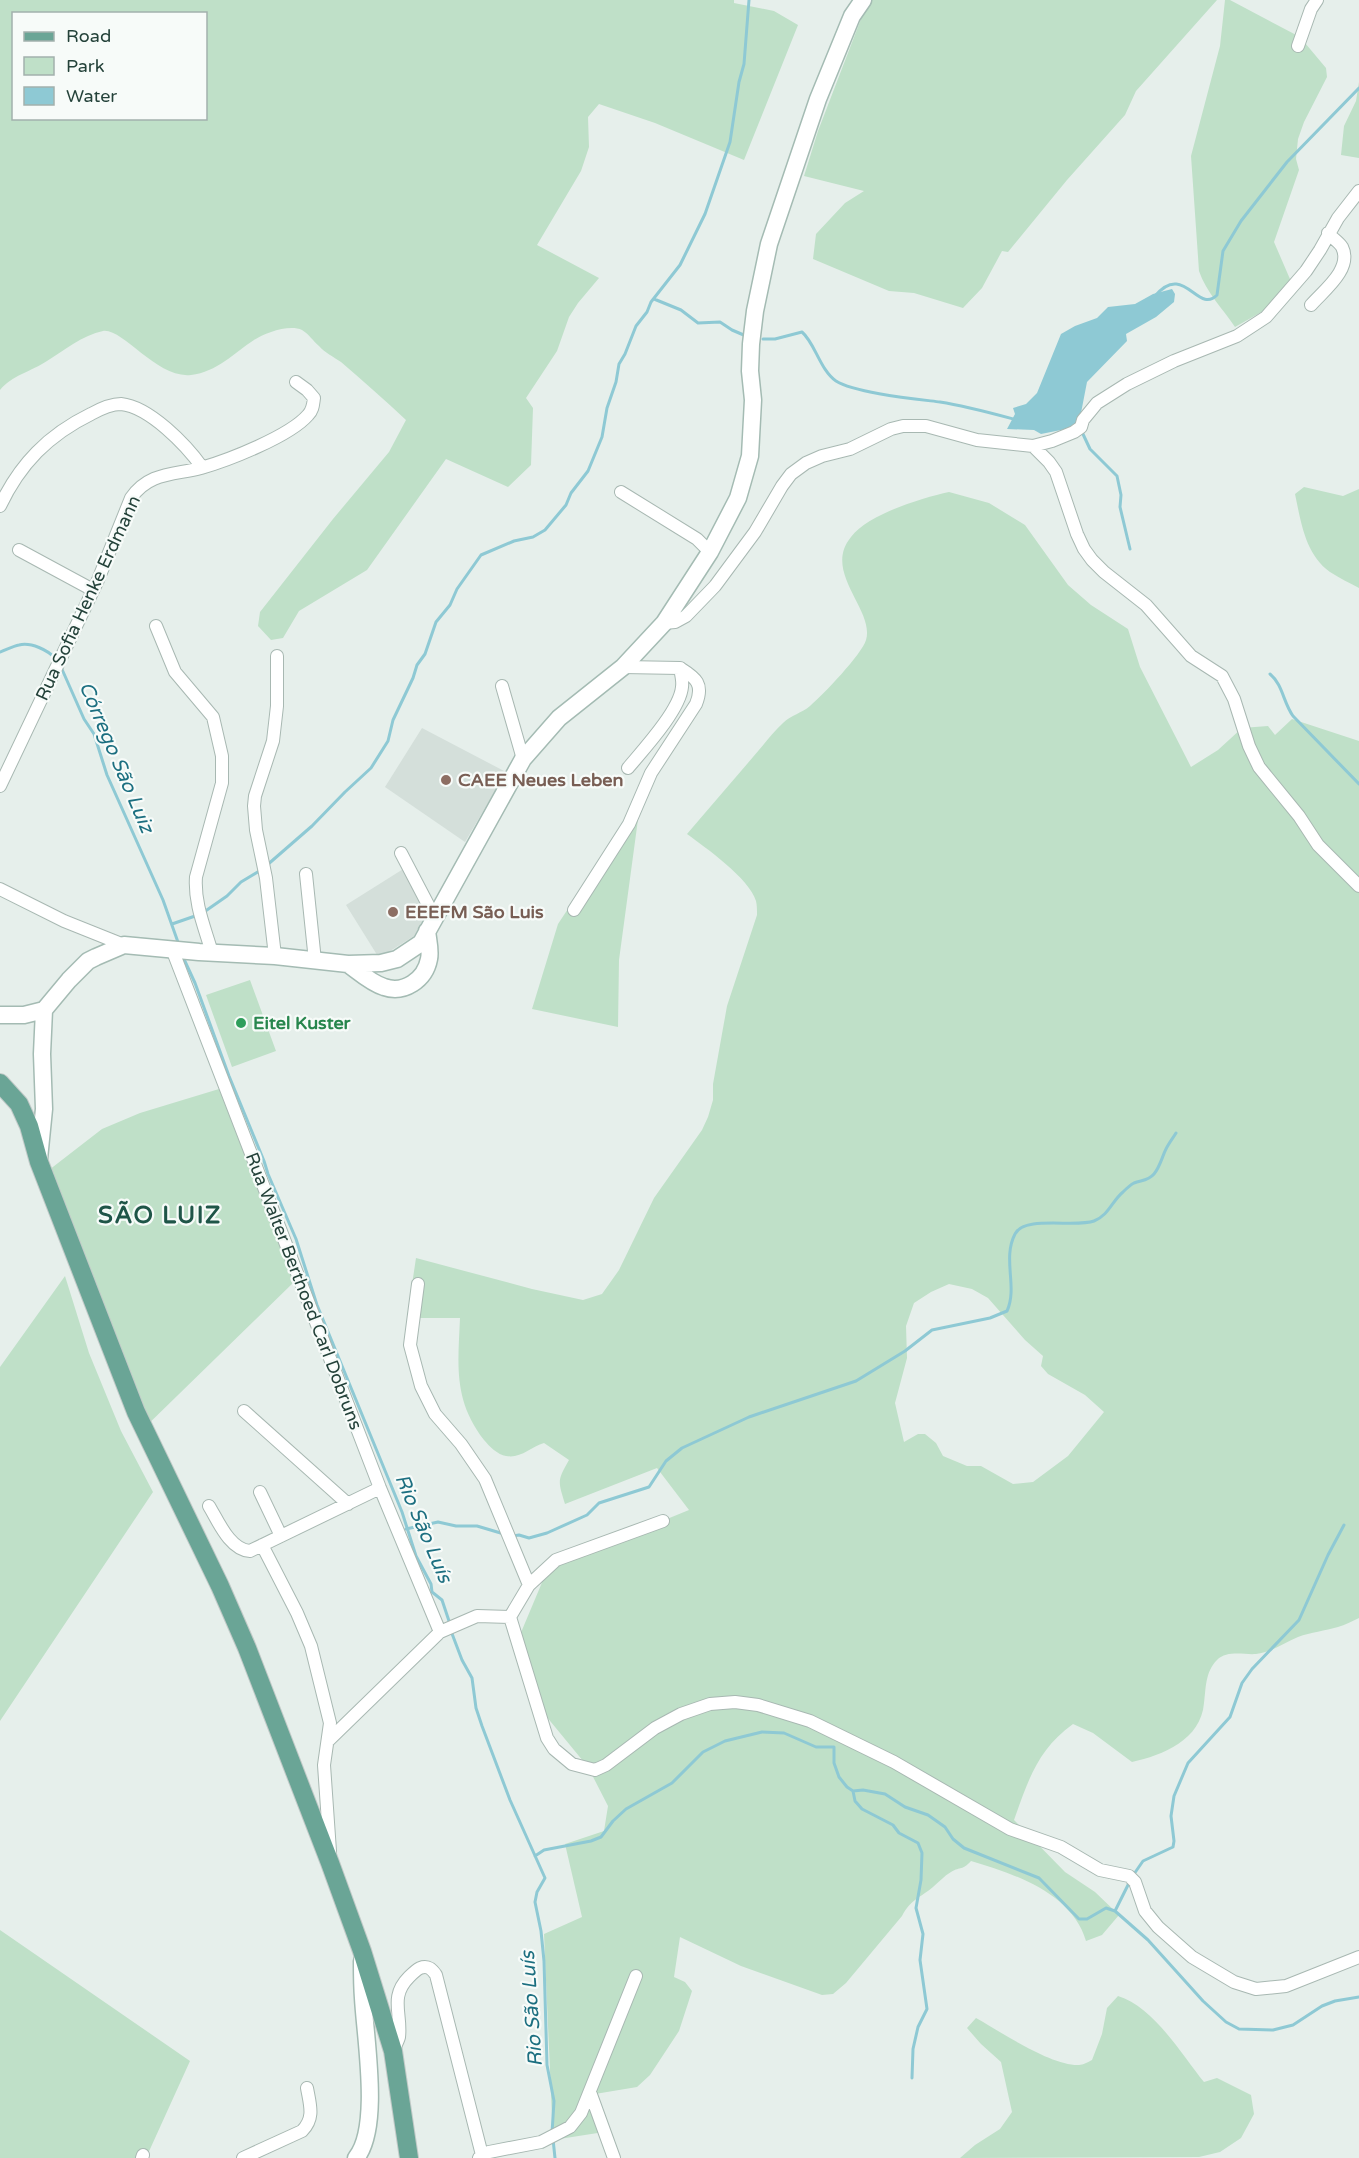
<svg xmlns="http://www.w3.org/2000/svg" width="1359" height="2158" viewBox="0 0 1359 2158" font-family="'Varela Round',sans-serif">
  <style>
    .built { fill: #d4dfda }
    .green { fill: #bfe0c8; fill-rule: evenodd }
    .water { fill: #8ec9d4 }
    .lines { fill: none; stroke-linecap: round; stroke-linejoin: round }
    .stream { stroke: #8ec9d4; stroke-width: 3 }
    .street-casing { stroke: #a8b8b2; stroke-width: 14 }
    .secondary-casing { stroke: #a4bbb3; stroke-width: 19 }
    .primary-casing { stroke: #c2cac8; stroke-width: 20 }
    .street { stroke: #fff; stroke-width: 12 }
    .secondary { stroke: #fff; stroke-width: 16 }
    .primary { stroke: #6aa596; stroke-width: 18 }
    .education-dot { fill: #8d6e63; stroke: #f7fbf9; stroke-width: 2 }
    .leisure-dot { fill: #2e9e5b; stroke: #f7fbf9; stroke-width: 2 }
    .labels { text-anchor: middle; stroke-width: 4.5; stroke-linejoin: round; paint-order: stroke }
    .street-label { font-size: 18px; fill: #24423a; stroke: #f7fbf9 }
    .education-label { font-size: 18px; font-weight: bold; fill: #785e54; stroke: #f7fbf9; text-anchor: start }
    .leisure-label { font-size: 18px; font-weight: bold; fill: #27864d; stroke: #f7fbf9; text-anchor: start }
    .water-label { font-size: 20px; font-style: italic; fill: #1c6f80; stroke: #f7fbf9 }
    .district-label { font-size: 24px; font-weight: bold; letter-spacing: 1.5px; fill: #1f5548; stroke: #f7fbf9 }
  </style>
  <rect width="100%" height="100%" fill="#e6efeb"/>
  <path class="built" d="M422,728L506,772L465,842L385,787Z
    M408,866L441,919L379,958L346,905Z"/>
  <path class="green" d="M0,0H734V3L774,11L798,25L744,160L655,123L599,104L588,117L589,147L581,171L537,245L599,278L578,303L569,317L557,351L526,398L533,408L531,465L508,487L446,459L367,570L299,611L283,638L271,640L258,626L260,612L333,519L389,452L406,420C385,400 363,381 341,362C334,357 325,353 319,346C313,341 309,334 302,330C289,324 265,333 254,340C234,353 217,372 191,375C157,379 123,328 103,331C83,335 63,351 47,361C32,371 11,376 0,390ZM14,14H206V118H14Z
    M870,0H1217L1136,91L1125,115L1067,180L1008,252L1002,251L982,288L963,308L914,293L889,291L813,259L816,234L845,203L864,191L804,176L818,131L866,6Z
    M1225,0H1230L1300,37L1326,68L1327,77L1304,122L1298,139L1296,159L1299,170L1274,242L1293,286L1265,310L1235,327C1223,309 1206,292 1199,271L1191,156L1220,46Z
    M1359,82V158L1341,155L1344,126L1356,101Z
    M1304,487L1343,496L1359,489V588C1350,583 1339,578 1330,572C1305,554 1301,522 1295,494Z
    M949,492L989,503L1025,525L1068,585L1091,605L1128,629L1140,667L1191,767L1218,750L1242,728L1268,726L1275,735L1292,719L1359,741V1618C1352,1621 1345,1625 1338,1627C1325,1631 1311,1632 1298,1637C1284,1643 1272,1652 1256,1654C1244,1655 1227,1650 1217,1660C1205,1672 1206,1688 1204,1703C1201,1740 1163,1755 1132,1762L1093,1733L1073,1724C1037,1750 1028,1781 1014,1820L1065,1872L1095,1892L1119,1915L1102,1935L1086,1941C1072,1893 1015,1874 971,1861C962,1871 961,1866 951,1872C944,1876 939,1882 933,1887C920,1898 911,1899 902,1916L846,1983L833,1994L822,1995L741,1966L680,1937L674,1977L685,1982L692,1991L679,2031L650,2075L637,2087L595,2094L604,2132L553,2140L544,1934L582,1917L565,1844L604,1831L608,1806L588,1767L546,1716L517,1642L546,1573L569,1549L640,1530L689,1510L657,1468L565,1504C558,1481 557,1481 569,1460L544,1443C531,1447 520,1459 506,1456C498,1455 489,1446 484,1440C453,1400 458,1365 460,1318H407L416,1258L532,1289L583,1300L602,1294L619,1270L654,1198L702,1130L708,1117L713,1100V1084L727,1006L757,915C757,911 757,905 756,901C749,878 706,848 687,834C709,808 731,783 753,757C763,746 772,733 783,723C791,715 802,713 810,706C823,695 862,654 866,640C875,610 822,572 851,537C868,514 922,498 949,492ZM949,1284L972,1289L988,1298L1025,1340L1043,1356L1041,1366L1048,1374L1085,1395L1104,1412L1068,1456L1033,1482L1013,1484L981,1466H967L943,1456L936,1443L925,1434H918L904,1442L895,1403L907,1358L906,1326L914,1303L931,1292Z
    M639,812L619,960L618,1027L532,1009L558,924L597,865Z
    M250,980L276,1051L232,1067L206,995Z
    M219,1089L294,1282L138,1434L49,1170L102,1129L140,1113Z
    M65,1276L89,1353L121,1431L153,1492L0,1721V1367Z
    M0,1930L190,2061L146,2158H0Z
    M1118,1996C1153,2006 1182,2055 1204,2082L1217,2078L1251,2095L1254,2114L1241,2138L1220,2152L1199,2157L960,2158L975,2145L1000,2129L1012,2112L1001,2062L981,2044L967,2028L976,2018C1001,2032 1051,2066 1079,2065C1083,2065 1088,2062 1092,2060L1102,2034L1107,2008Z"/>
  <path class="water" d="M1172,289L1175,294L1174,302L1156,317L1126,334L1127,341L1087,382L1081,413L1076,424L1071,428L1041,434L1034,430L1007,429L1015,414L1013,408L1026,404L1037,393L1061,334L1075,326L1097,318L1108,307L1135,304L1153,294Z"/>
  <g class="lines">
    <path class="stream" d="M1155,296C1184,261 1198,315 1217,295L1223,251L1241,221L1287,162L1359,88
      M654,299L681,310L698,323L720,322L732,330L746,336
      M763,339H775L802,332C815,343 820,370 836,381C855,393 916,399 940,402C966,406 991,413 1017,420
      M1082,432L1090,449L1117,476L1121,495L1120,507L1130,549
      M0,652C6,650 13,646 19,645C31,642 48,650 56,659
      M61,667L84,719L94,734L107,775L163,900L179,945
      M1270,674C1283,685 1283,702 1293,716L1359,784
      M266,866L312,826L345,792L371,768L388,741L393,720L413,678L417,665L425,654L436,622L450,605L457,589L481,555L514,541L533,537L545,530L566,505L571,493L588,471L602,437L607,408L616,382L619,364L625,354L636,326L647,312L651,302L680,265L705,214L730,142L739,82L744,64L749,0
      M204,912L227,896L241,882L261,870
      M172,924L198,915
      M183,957L195,983L229,1076L264,1161L268,1174L296,1239L317,1305L402,1512L416,1556L431,1584L432,1592L442,1600L450,1624
      M406,1529L438,1522L456,1526H477L504,1534
      M513,1536L519,1535L529,1538L547,1533L587,1515L599,1503L649,1487L666,1461L682,1448L749,1417L856,1381L905,1351L932,1330L990,1318L1007,1311C1018,1287 1002,1259 1015,1234C1024,1215 1076,1228 1094,1221C1109,1215 1112,1201 1123,1192C1126,1189 1130,1185 1134,1183C1142,1180 1148,1181 1154,1174C1160,1167 1162,1157 1166,1149C1169,1143 1173,1138 1176,1133
      M451,1631L462,1660L472,1678L476,1708L482,1726L510,1800L545,1878L537,1892L535,1902L541,1931L544,1961L547,2065L554,2101L552,2133
      M853,1791L855,1801L862,1809L893,1825L899,1833L918,1843L922,1853L921,1880L916,1908L923,1934L920,1960L927,2009L918,2027L913,2049L912,2078
      M535,1856L544,1850L591,1841L601,1837L613,1821L626,1809L672,1783L703,1752L725,1741L762,1732L784,1733L816,1747H834V1763L839,1777L847,1787L853,1791L863,1790L885,1794L905,1807L928,1815L945,1827L953,1839L964,1848L1039,1878L1079,1919H1087L1106,1908L1115,1911L1148,1940L1203,2001L1226,2022L1239,2029L1273,2030L1293,2025L1322,2006L1335,2001L1359,1997
      M1134,1874L1143,1861L1173,1847L1174,1841L1171,1816L1174,1796L1188,1763L1230,1717L1242,1683L1252,1669L1299,1620L1328,1555L1344,1525
      M1115,1911L1129,1883
      M553,2139L555,2158"/>
    <defs>
      <path id="street" d="M1298,46L1311,9L1317,0
        M1311,305C1323,291 1353,269 1342,247C1339,242 1332,238 1328,233
        M1033,446L1052,441L1074,432L1081,427L1083,420L1097,403L1127,384L1174,361L1237,336L1266,317L1306,271L1320,250L1338,218L1359,191
        M621,492L697,539L710,552
        M0,506C20,464 48,435 91,414C100,409 110,404 121,404C150,407 186,445 202,467
        M19,550L93,590
        M664,623L675,622L686,616L715,586L755,532L782,486L791,474L806,463L822,456L850,449L891,429L903,426H926L977,440L1033,446L1049,462L1056,472L1077,534L1084,549L1092,560L1104,572L1146,605L1191,656L1222,676L1234,699L1249,746L1259,767L1299,816L1318,845L1359,886
        M156,626L175,672L213,717L222,756V783L196,877C194,904 205,928 212,953
        M623,667L680,668C681,674 683,681 682,687C680,710 643,750 628,768
        M502,686L523,759
        M0,786L98,580L131,498C149,472 174,475 201,468C229,460 290,436 308,415C313,410 313,405 314,398L307,390L296,382
        M401,853L435,918
        M306,874L315,961
        M0,889L64,921L124,945
        M574,910L629,824L651,773L696,704C704,684 696,678 680,668
        M172,949L380,1488L440,1632
        M275,956L266,878L256,830L254,806L255,796L273,741L277,706V656
        M418,1284L410,1345L421,1386L435,1414L461,1444L485,1479L529,1585
        M244,1411L348,1504
        M260,1492L281,1536
        M209,1506C218,1521 230,1550 250,1551L380,1488
        M262,1545L297,1613L311,1646L330,1723L324,1765L330,1851
        M510,1617L529,1585L556,1560L663,1521
        M328,1741L440,1632L477,1616L510,1617L547,1738L554,1749L572,1764L595,1770L606,1765L655,1728L681,1714L710,1704L735,1702L758,1705L810,1721L894,1762L1010,1829L1061,1847L1100,1870L1129,1876L1135,1882L1145,1911L1158,1927L1192,1957L1234,1982L1256,1989L1286,1986L1359,1957
        M393,2051C395,2046 398,2041 399,2037C402,2014 389,1997 409,1977C412,1974 416,1970 420,1968C428,1965 432,1969 436,1975L482,2155
        M590,2092L614,2158
        M142,2158L143,2155
        M243,2158L302,2131C315,2118 310,2105 307,2088
        M479,2158L489,2152L541,2142L570,2127L581,2113L636,1976"/>
      <path id="secondary" d="M348,964C359,972 371,983 384,987C404,994 425,980 429,959C431,951 428,940 427,931
        M0,1015H24L44,1010
        M39,1159L44,1109L42,1054L44,1010L69,980L88,961L96,957L124,945L199,952L275,956L348,964L381,963L397,959L421,943L523,759L559,718L623,667L664,623L710,552L738,498L750,456L753,400L750,371L751,344L755,311L769,244L818,99L852,16L863,0
        M356,2158C381,2128 365,2037 363,1998C362,1986 362,1973 362,1961"/>
      <path id="primary" d="M0,1083L19,1104L29,1126L39,1162L136,1412L220,1586L247,1648L330,1863L362,1951L393,2051L409,2158"/>
    </defs>
    <use href="#street" class="street-casing"/>
    <use href="#secondary" class="secondary-casing"/>
    <use href="#primary" class="primary-casing"/>
    <use href="#street" class="street"/>
    <use href="#secondary" class="secondary"/>
    <use href="#primary" class="primary"/>
  </g>
  <g class="education-dot">
    <circle cx="446" cy="780" r="6"/>
    <circle cx="393" cy="912" r="6"/>
  </g>
  <circle class="leisure-dot" cx="241" cy="1023" r="6"/>
  <g class="labels">
    <g class="street-label">
      <text transform="translate(88 598) rotate(-65)" y="6">Rua Sofia Henke Erdmann</text>
      <text transform="translate(304 1291) rotate(69)" y="6">Rua Walter Berthoed Carl Dobruns</text>
    </g>
    <g class="education-label">
      <text x="458" y="786">CAEE Neues Leben</text>
      <text x="405" y="918">EEEFM São Luis</text>
    </g>
    <g class="leisure-label">
      <text x="253" y="1029">Eitel Kuster</text>
    </g>
    <g class="water-label">
      <text transform="translate(117 757) rotate(67)" y="7">Córrego São Luiz</text>
      <text transform="translate(424 1528) rotate(67)" y="7">Rio São Luís</text>
      <text transform="translate(531 2009) rotate(-94)" y="7">Rio São Luís</text>
    </g>
    <g class="district-label">
      <text x="160" y="1223">SÃO LUIZ</text>
    </g>
  </g>
  <rect x="12" y="12" width="195" height="108" fill="#f7fbf9" stroke="#a3b1ad" stroke-width="1.5"/>
  <rect x="24" y="32" width="30" height="9" fill="#6aa596" stroke="#a3b1ad" stroke-width="1.5"/>
  <text x="66" y="42" font-size="18" fill="#24423a">Road</text>
  <rect x="24" y="57" width="30" height="18" fill="#bfe0c8" stroke="#a3b1ad" stroke-width="1.5"/>
  <text x="66" y="72" font-size="18" fill="#24423a">Park</text>
  <rect x="24" y="87" width="30" height="18" fill="#8ec9d4" stroke="#a3b1ad" stroke-width="1.5"/>
  <text x="66" y="102" font-size="18" fill="#24423a">Water</text>
</svg>
